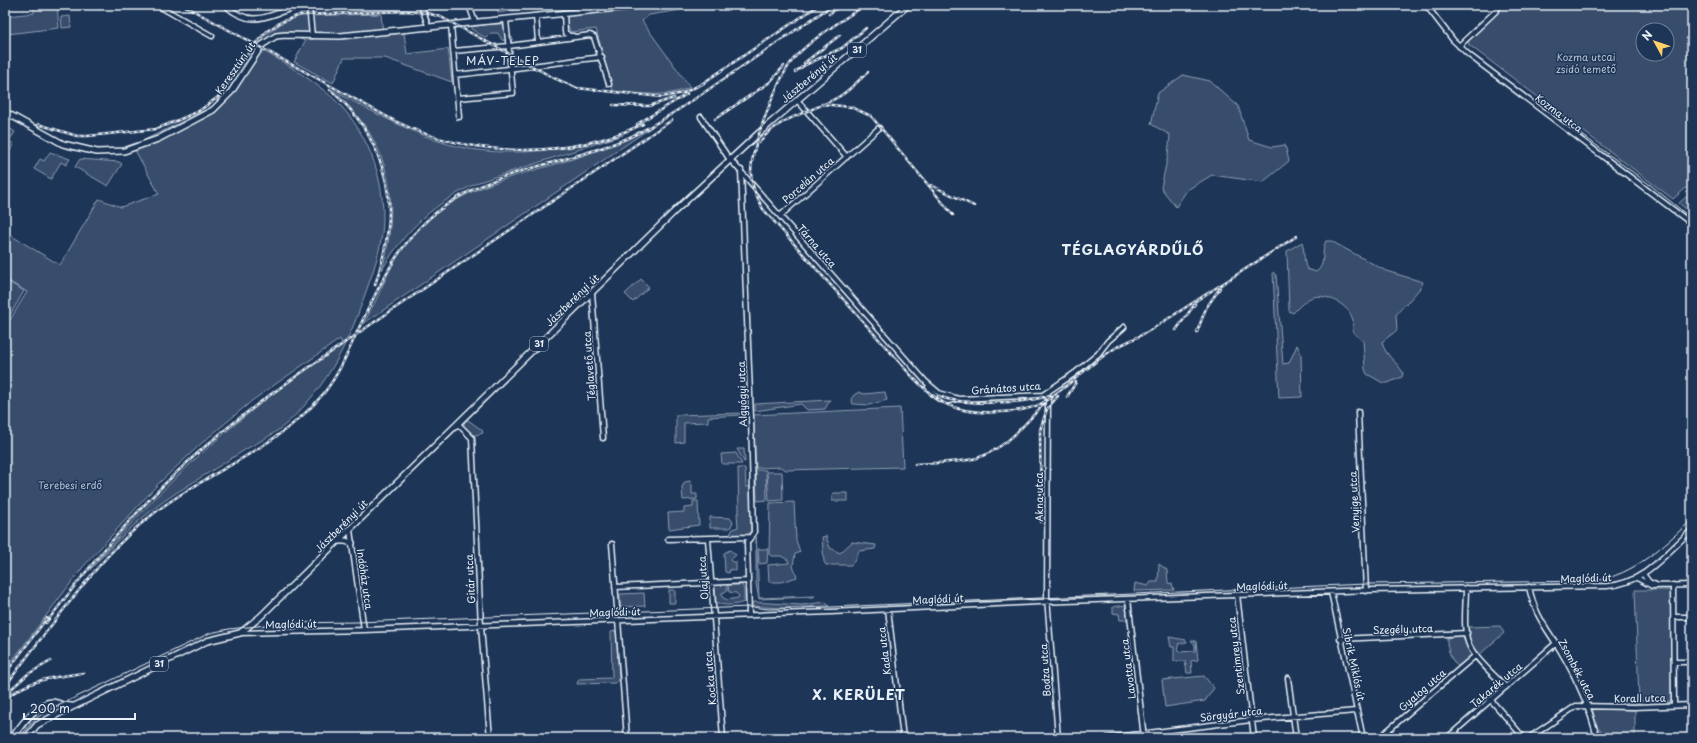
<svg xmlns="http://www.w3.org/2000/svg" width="1697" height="743" viewBox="0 0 1697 743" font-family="'Playpen Sans',sans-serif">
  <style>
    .green { fill: #374d6c; stroke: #909fb2; fill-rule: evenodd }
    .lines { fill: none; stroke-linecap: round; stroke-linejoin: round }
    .minor-casing { stroke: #e8f1f8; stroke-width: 7 }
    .major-casing { stroke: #e8f1f8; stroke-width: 8 }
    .minor { stroke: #1d3557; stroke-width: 4 }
    .major { stroke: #1d3557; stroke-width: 5 }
    .tram { stroke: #e8f1f8; stroke-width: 1 }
    .rail-casing { stroke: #e8f1f8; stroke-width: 2.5 }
    .rail { stroke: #1d3557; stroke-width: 1; stroke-dasharray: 3; stroke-linecap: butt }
    .labels { text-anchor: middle; stroke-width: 3; stroke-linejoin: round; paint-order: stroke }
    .shield { fill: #1d3557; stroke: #abb9c8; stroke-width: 1 }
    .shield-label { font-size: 9px; font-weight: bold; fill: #e8f1f8 }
    .park-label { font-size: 10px; fill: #b3c0ce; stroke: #1d3557 }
    .street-label { font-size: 10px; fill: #e8f1f8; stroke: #1d3557 }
    .neighbourhood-label { font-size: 11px; letter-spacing: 1px; fill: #e8f1f8; stroke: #1d3557 }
    .district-label { font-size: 14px; font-weight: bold; letter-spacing: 1px; fill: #e8f1f8; stroke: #1d3557 }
  </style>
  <rect width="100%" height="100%" fill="#1d3557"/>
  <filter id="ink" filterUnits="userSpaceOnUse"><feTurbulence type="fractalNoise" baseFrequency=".025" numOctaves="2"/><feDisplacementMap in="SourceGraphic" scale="8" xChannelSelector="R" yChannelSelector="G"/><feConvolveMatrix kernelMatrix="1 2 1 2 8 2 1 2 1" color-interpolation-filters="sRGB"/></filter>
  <g filter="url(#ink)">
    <path class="green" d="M57,5L59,28L7,34L5,19L7,16L34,13V6Z
      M497,5H521L524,9L498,13Z
      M646,5H713L649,15L642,21L690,87C665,99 639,93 613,91L596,29L571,32L566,23V13Z
      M1504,5H1692V183L1673,199L1469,45L1468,41ZM1643,30H1667V54H1643Z
      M381,14L383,35L404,33L407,54L448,49L452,82L385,58H344L333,83L294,62L305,41C292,35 278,34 266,45L259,40L282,23L300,16Z
      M70,16L71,27L62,28L61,17Z
      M490,24H505L506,33L513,38L511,42L502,40L498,33H491L486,38L471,29V27Z
      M254,46C281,60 322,85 342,107C375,144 390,197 380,246C376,265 369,283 363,300C347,347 324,390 287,423C276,433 261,441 248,448C224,463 200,478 176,493C142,515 115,542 89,571C137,514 190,460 249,413C279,388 311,367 343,345L340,339L253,400L203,442L158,484L83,567L11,662L5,659V328L27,292L5,279V232L60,265L99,199L121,207L159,194L136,152L134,145L210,108L217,102L216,100Z
      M1183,75L1210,81L1238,106L1249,140L1272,147L1285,145L1289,161L1263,182L1212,175L1187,190L1176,207L1161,188L1168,155L1170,135L1151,124L1158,93Z
      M329,88C365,108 400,127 438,141C498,161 564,151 623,135L479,182C435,203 407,227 382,270C402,197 389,137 329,88Z
      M652,127L363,324C381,296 389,261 412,236C461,182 519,177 585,155C608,147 630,138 652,127Z
      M9,128L15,132L9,141L14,144L7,156L5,155V135Z
      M50,152L70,159L66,165L61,162L51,179L34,169L40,159L44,161Z
      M80,159L119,162L122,164L108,186L75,167Z
      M1692,192V214L1679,203Z
      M1326,241H1331L1386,271L1423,282C1422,289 1402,307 1396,315L1397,330L1382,342C1385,356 1397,361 1403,373L1402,377L1388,383H1383L1367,374L1365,369L1363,341L1352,331C1353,328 1354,324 1353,321C1351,306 1327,293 1313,297C1306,299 1298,308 1293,313L1289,311L1287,251L1302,242C1305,251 1303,262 1307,269L1316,272C1327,265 1320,251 1326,241Z
      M1273,272L1276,275L1283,364L1289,363L1297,345L1301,354L1302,397L1279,398Z
      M641,279L649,287L633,302L625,294Z
      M5,280L24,291L5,324Z
      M859,392L864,394L885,392L887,400L869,405L853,404L851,399L854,395Z
      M830,400L825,409L807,410L801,404L755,411V404Z
      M900,408L903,467L786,470L781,467L756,468L753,415Z
      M742,413V415L708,417V422L684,423V442L676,443V415Z
      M468,420L482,430L483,433L472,436L463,427L465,421Z
      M737,449H744L745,462H744Z
      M736,453L742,464H722L721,454Z
      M738,468H745L746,487L750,486L751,532L747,536H729L733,529L738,527L737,513H739Z
      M756,470H766L767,500L757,501Z
      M767,472H782L783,500L769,501Z
      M690,481L692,485V494H697V499L683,500L682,487L685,482Z
      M834,493H848V501H832V495Z
      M693,501H698L699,525L669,529L668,513L684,512V508L693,507Z
      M794,502L796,540L800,552L795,554L793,566L797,577L781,582H769L768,565L789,563L788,560L781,556H771L769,554L770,503Z
      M710,517L730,518L733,522L730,528H710Z
      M756,532L759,598L815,596L813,597L759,599L756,584Z
      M826,536L830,548L840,553L852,542L876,545L875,549L859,551L855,560L851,565H826L824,562L822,537Z
      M758,549H768L767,563L759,564Z
      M730,550L736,555L730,560L732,562H736V571L730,569L729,573L725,572L724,553Z
      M1159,564L1167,570L1168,583L1172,584L1174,590L1134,591L1135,583L1148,586L1151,582H1158Z
      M719,584H727V591L722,593V597L727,600L738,598L739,596L736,593L729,592L728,585H742L744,589V602C736,605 723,607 716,602L715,586Z
      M669,590H675V603H669Z
      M1635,590H1671V701H1639Z
      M644,593L645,606L620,607V594Z
      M753,602L802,605L825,602L829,606L779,608L751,606Z
      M1126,605L1127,620H1120L1119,614L1113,613V607Z
      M1500,626L1504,633L1478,656L1471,647L1468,627Z
      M616,631L619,678L616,683L577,684L579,679L612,678L611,632Z
      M1461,635L1465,638L1472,656L1459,667C1451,662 1446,646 1447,638Z
      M1169,637L1186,640L1187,642L1178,644L1179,652L1195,651V645L1191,640L1196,641L1198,660L1191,661L1192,673H1187L1185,661H1174V647H1171Z
      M1204,676L1214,688L1205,701L1165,707L1162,680Z
      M1594,709L1635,710V738H1603L1600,729H1597L1593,711Z"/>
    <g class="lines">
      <defs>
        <path id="minor" d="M157,5L212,36
          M225,5C253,31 271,13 302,5
          M309,5L312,36
          M421,5L429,28
          M469,5L475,22
          M1426,5L1453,40L1469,55L1692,224
          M564,13L565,32L569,36H573
          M536,16L538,42
          M451,25L459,117
          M1459,46L1497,10L1498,5
          M453,51L509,46L590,35L594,37L609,84
          M455,75C504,70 553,63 602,57
          M458,98L513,93L506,20
          M797,100L847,157
          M701,117L728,157L926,382L939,393L959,399L1043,395L1075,373L1098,354L1108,341L1124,327
          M741,170L751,418L754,532L747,543L749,615
          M780,216L879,128
          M592,293L603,438
          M928,387C935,399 944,404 957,399
          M1048,393L1047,597L1058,738
          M1358,412L1366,591
          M458,424L472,438L481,626L490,738
          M350,530L364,630
          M668,539L751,537
          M708,539L723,738
          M612,544L617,608
          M1643,574L1649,582L1656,585
          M1637,578L1652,586L1692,585
          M1673,585L1674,705
          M615,587L749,581
          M1529,587C1535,616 1546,627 1560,650C1576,677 1590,708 1597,738
          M1466,588C1466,606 1462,631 1470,647C1478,662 1494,675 1506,687
          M1331,592L1363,738
          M1237,595L1254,738
          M1128,599L1144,738
          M888,609L903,738
          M1674,617H1692
          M618,620L627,738
          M240,633L364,630L831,612L1039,602L1372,590L1607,586C1645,583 1665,554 1692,530
          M1340,639L1467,633
          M1674,662H1692
          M1288,678L1296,738
          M1490,699L1524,738
          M1455,731L1460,738
          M1108,738L1251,720L1356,711
          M1379,738L1476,655
          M1447,738L1555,644
          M1529,738L1576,706L1634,707L1692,705"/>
        <path id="major" d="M5,112L63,144L97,152L124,151L158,139L213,110L231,92L262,45L276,36L285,35L340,36L648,5
          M339,541H345L352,543
          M12,738C20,727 38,701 53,702C59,703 65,706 72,706
          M26,738L37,725L52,717L207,641L240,633L260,617L675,211L760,132L908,5"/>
      </defs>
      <use href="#minor" class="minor-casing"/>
      <use href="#major" class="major-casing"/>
      <use href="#minor" class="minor"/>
      <use href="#major" class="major"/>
      <path class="tram" d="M1551,112L1653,187L1692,219
        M19,738L35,719L47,711L210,633L229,629L286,623L357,622L750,607L769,609L831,607L1366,584L1594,581C1635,575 1662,546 1692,520"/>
      <defs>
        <path id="rail" d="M183,5L395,121C471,158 567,160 643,124
          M865,5C843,20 815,36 796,56C778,76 752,144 751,172C751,185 756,197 763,209L907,371C937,404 956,415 1001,412C1015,411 1030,410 1042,403C1069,387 1090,363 1117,347C1129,341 1141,336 1152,329C1201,298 1249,267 1297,236
          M829,14L842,5
          M804,63L840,35
          M795,72L805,65L842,48L866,28
          M700,85L819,5
          M330,90C371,123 394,177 388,228C386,248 381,266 375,285
          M822,104L851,107L871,116L953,215
          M613,105L649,106L674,98
          M715,119L770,82L784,66
          M38,124L77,136H88L156,129L176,121L199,111L218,97L254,45L267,31L281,22L300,15L407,11L427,13L441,17L554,78L577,88L662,97L683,93L704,83
          M637,124L687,94
          M759,143C778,116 814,112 840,96C850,90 859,80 868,72
          M931,185L974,206
          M1176,330L1195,304
          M1197,332L1206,308L1220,288
          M938,396C963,406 1025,404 1050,395
          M1067,397L1076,382
          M915,464C935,463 957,463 977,458C1005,449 1025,424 1044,404
          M1041,522L1040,430L1047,409L1058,396
          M46,623C90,565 136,509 191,459C248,407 312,365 376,321C474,254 573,187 672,120
          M5,674L47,618
          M5,687C26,657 49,628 72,599C95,570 119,541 148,518C203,473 278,450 324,393C339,374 348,352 358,330C381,282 401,236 446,205C500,167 569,164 628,138C660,123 689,103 718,83C756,57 794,31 833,5
          M10,690L28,674L51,661
          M5,699C29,679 54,677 84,673"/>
      </defs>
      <use href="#rail" class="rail-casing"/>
      <use href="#rail" class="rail"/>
    </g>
  </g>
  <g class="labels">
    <g class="shield">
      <rect x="848" y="43" width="18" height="14" rx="3"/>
      <rect x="530" y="337" width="18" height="14" rx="3"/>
      <rect x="150" y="657" width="18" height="14" rx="3"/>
    </g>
    <g class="shield-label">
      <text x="857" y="53">31</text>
      <text x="539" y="347">31</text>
      <text x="159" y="667">31</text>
    </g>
    <g class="park-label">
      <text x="1586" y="61">Kozma utcai<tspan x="1586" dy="12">zsidó temető</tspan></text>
      <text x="70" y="489">Terebesi erdő</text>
    </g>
    <g class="street-label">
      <text transform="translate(235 68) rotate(-55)" y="4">Keresztúri út</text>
      <text transform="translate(809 78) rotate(-40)" y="4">Jászberényi út</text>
      <text transform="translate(1559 113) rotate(37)" y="4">Kozma utca</text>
      <text transform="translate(808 180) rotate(-41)" y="4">Porcelán utca</text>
      <text transform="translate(817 246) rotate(49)" y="4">Tárna utca</text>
      <text transform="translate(572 300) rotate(-44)" y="4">Jászberényi út</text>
      <text transform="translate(589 366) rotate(-94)" y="4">Téglavető utca</text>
      <text transform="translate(1006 388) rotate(-4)" y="4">Gránátos utca</text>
      <text transform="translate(742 394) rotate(-92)" y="4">Algyógyi utca</text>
      <text transform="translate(1039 497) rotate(-90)" y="4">Akna utca</text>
      <text transform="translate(1354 502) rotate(-93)" y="4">Venyige utca</text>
      <text transform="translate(341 526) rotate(-45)" y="4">Jászberényi út</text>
      <text transform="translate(703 578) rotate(-94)" y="4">Olaj utca</text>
      <text transform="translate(1586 578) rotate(-2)" y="4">Maglódi út</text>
      <text transform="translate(365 579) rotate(82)" y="4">Indóház utca</text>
      <text transform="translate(470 579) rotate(-93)" y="4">Gitár utca</text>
      <text transform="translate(1262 586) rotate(-2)" y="4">Maglódi út</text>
      <text transform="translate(938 599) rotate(-3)" y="4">Maglódi út</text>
      <text transform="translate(615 612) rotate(-2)" y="4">Maglódi út</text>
      <text transform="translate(291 624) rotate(-1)" y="4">Maglódi út</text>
      <text transform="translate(1403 629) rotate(-2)" y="4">Szegély utca</text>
      <text transform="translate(884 651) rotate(-97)" y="4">Kada utca</text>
      <text transform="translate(1236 656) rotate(-97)" y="4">Szentimrey utca</text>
      <text transform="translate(1354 664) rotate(78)" y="4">Sibrik Miklós út</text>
      <text transform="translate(1128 669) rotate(-97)" y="4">Lavotta utca</text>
      <text transform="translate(1577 669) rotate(62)" y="4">Zsombék utca</text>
      <text transform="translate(1045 670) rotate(-94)" y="4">Bodza utca</text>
      <text transform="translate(710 678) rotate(-95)" y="4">Kocka utca</text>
      <text transform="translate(1496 685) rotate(-40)" y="4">Takarék utca</text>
      <text transform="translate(1422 690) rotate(-41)" y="4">Gyalog utca</text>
      <text transform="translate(1640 698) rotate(-1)" y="4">Korall utca</text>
      <text transform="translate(1231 714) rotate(-7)" y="4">Sörgyár utca</text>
    </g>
    <g class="neighbourhood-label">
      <text x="503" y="65">MÁV-TELEP</text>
    </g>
    <g class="district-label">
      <text x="1133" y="255">TÉGLAGYÁRDŰLŐ</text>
      <text x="859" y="700">X. KERÜLET</text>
    </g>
  </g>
  <rect width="1697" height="743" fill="none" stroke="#1d3557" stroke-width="20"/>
  <rect x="10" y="10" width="1677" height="723" fill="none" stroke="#e8f1f8" stroke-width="1.5" filter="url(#ink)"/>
  <g transform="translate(1655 42) rotate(310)"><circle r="19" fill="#1d3557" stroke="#6e8097"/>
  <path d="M0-3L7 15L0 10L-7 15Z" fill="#ffd166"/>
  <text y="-6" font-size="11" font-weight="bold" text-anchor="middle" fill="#e8f1f8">N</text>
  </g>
  <path d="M24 713v6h111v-6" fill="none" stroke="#e8f1f8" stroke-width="2"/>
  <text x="30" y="713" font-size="12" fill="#e8f1f8" stroke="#1d3557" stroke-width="3" paint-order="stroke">200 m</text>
</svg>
